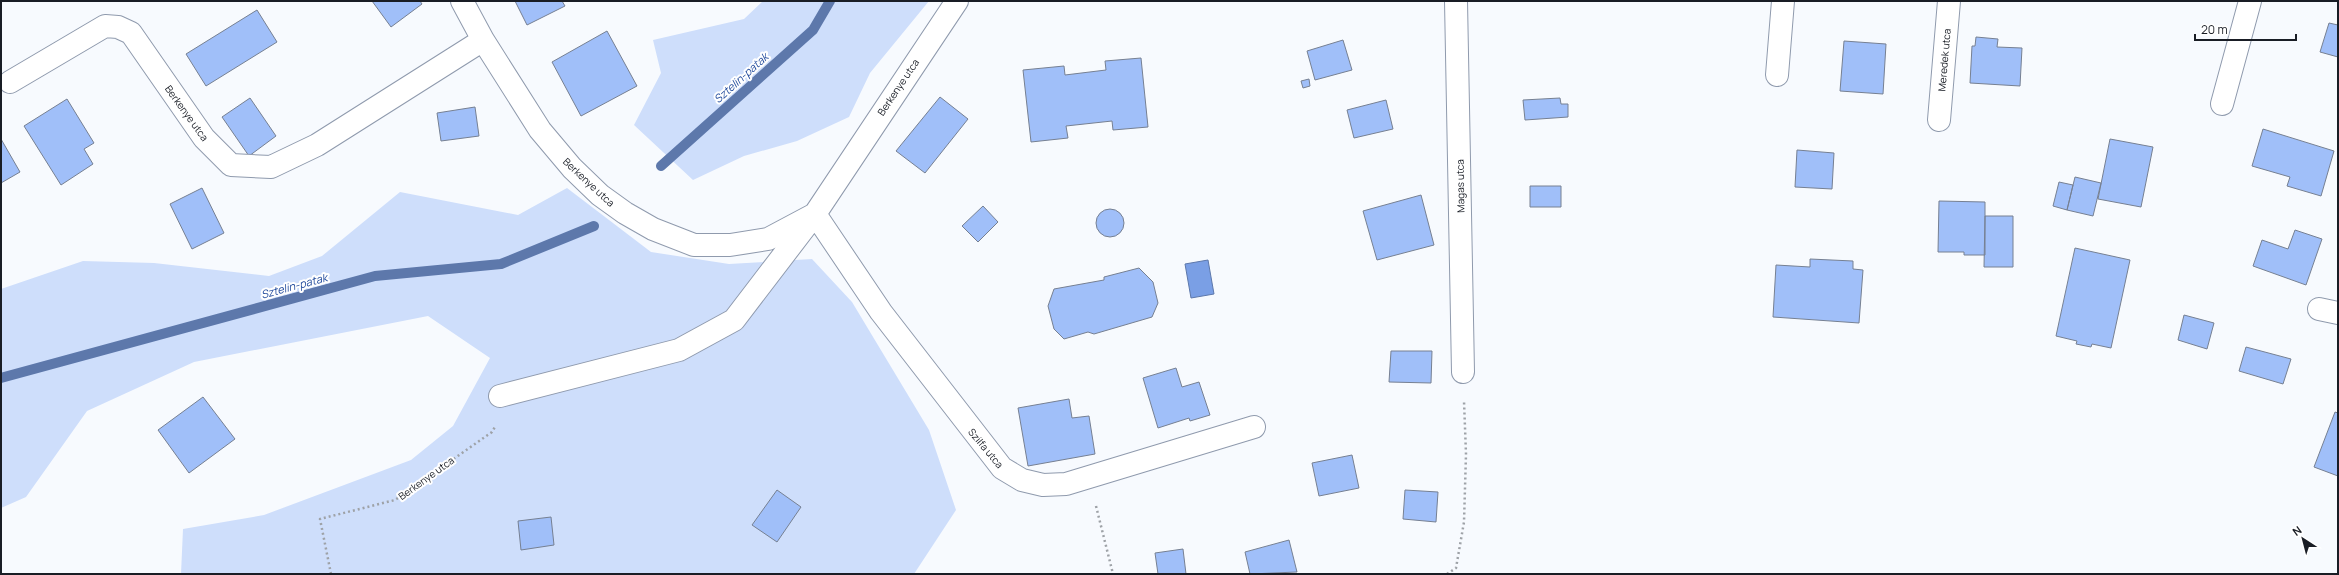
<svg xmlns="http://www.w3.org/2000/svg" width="2339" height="575" viewBox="0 0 2339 575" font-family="Manrope,sans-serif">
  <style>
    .green { fill: #cedefb }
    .water { fill: #7a9fe5; stroke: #5d78ab }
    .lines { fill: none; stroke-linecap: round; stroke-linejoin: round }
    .stream { stroke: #5d78ab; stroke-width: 10 }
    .building { fill: #a0bff9; stroke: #768092 }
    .minor-casing { stroke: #8f9aad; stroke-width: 24 }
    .path { stroke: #9ea2a7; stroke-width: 2.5; stroke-dasharray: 2 3; stroke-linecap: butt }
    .minor { stroke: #fff; stroke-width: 22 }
    .labels { text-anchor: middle; stroke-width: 4; stroke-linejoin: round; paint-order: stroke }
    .street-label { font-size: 10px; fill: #191d25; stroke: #fff }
    .water-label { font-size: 11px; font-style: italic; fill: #234c9d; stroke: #fff }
  </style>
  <rect width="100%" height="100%" fill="#f7fafe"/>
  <path class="green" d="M763,1H929L870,73L849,117L797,141L744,156L693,180L634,125L661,73L653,40L744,19Z
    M567,188L651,252L729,264L812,259L852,302L929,430L956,510L914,574H181L183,529L264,515L411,460L453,426L490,358L428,316L194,362L87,411L26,497L1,508V289L83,261L154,263L269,276L322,256L400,192L518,215Z"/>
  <path class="water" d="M1208,260L1214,294L1191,298L1185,264Z"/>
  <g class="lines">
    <path class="stream" d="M661,166L813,30L830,1
      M1,378L375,276L501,264L594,226"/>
  </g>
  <path class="building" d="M372,1H420L422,4L391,27Z
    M515,1H562L565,6L527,25Z
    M257,10L277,42L206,86L186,54Z
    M2329,23L2338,25V57L2320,52Z
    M607,31L637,86L581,116L552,62Z
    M1976,37L1998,39L1997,47L2022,48L2020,86L1970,83L1972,46H1975Z
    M1343,40L1352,70L1315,80L1307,51Z
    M1844,41L1886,44L1883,94L1840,91Z
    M1141,58L1148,127L1113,130L1112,121L1066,126L1068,138L1031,142L1023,70L1064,66L1065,75L1106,70L1105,61Z
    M1309,79L1310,86L1303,88L1301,81Z
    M940,97L968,119L925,173L896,151Z
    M250,98L276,136L249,156L222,117Z
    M1560,98L1561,104H1568V117L1525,120L1523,100Z
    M67,99L94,143L84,149L93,164L61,185L24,126Z
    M1386,100L1393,129L1354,138L1347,110Z
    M475,107L479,136L441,141L437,113Z
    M2263,129L2334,151L2321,196L2287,186L2290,177L2252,166Z
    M1,139L20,172L1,183Z
    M2110,139L2153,147L2141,207L2098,199Z
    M1797,150L1834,153L1832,189L1795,187Z
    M2075,177L2101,183L2093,216L2067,210Z
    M2059,182L2073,185L2067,210L2053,206Z
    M1530,186H1561V207H1530Z
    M202,188L224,233L192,249L170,204Z
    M1421,195L1434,245L1377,260L1363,211Z
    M1939,201L1985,202V255H1964V252H1938Z
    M983,206L998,222L978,242L962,226Z
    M1096 223a14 14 0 1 1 28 0a14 14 0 1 1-28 0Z
    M1985,216H2013V267H1984Z
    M2295,230L2322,239L2306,285L2253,266L2262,240L2288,249Z
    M2075,248L2130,260L2111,348L2092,344L2091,347L2076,344L2077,341L2056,336Z
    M1810,259L1853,261V269L1863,270L1859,323L1773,317L1776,265L1810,267Z
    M1139,268L1153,282L1158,303L1152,317L1094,334L1088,332L1064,339L1054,329L1048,306L1054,289L1104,280V277Z
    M2184,315L2214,323L2207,349L2178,340Z
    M2246,347L2291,359L2283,384L2239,371Z
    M1391,351H1432L1431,383L1389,382Z
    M1176,368L1182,387L1199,382L1210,415L1190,421L1189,418L1158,428L1143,378Z
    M203,397L235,439L189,473L158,430Z
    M1069,399L1072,418L1089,416L1095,454L1028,466L1018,408Z
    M2335,412L2338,413V476L2314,467Z
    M1352,455L1359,488L1319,496L1312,463Z
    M777,490L801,507L777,542L752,525Z
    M1405,490L1438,492L1436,522L1403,519Z
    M551,517L554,545L521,550L518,521Z
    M1289,540L1297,572L1250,574L1245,552Z
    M1183,549L1186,574H1158L1155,553Z"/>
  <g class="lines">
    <defs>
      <path id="minor" d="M462,1L483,40
        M1456,1L1463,372
        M1777,75L1783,1
        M10,82L105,26L118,27L131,33L204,138L231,165L271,167L317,145L483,40L540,130L572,168L600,195L625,213L653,229L694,245H730L768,239L815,214L957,1
        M2222,104L2250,1
        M1939,120L1949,1
        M2319,309L2338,313
        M500,396L679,350L734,320L815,214L881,312L1002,468L1022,480L1043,485L1066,484L1254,427"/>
    </defs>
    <use href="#minor" class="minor-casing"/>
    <path class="path" d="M1096,506L1113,574
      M331,574L320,519L395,500L492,432L496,425
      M1447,574L1456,568L1464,522L1466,454L1464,401"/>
    <use href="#minor" class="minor"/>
  </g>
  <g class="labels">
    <g class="street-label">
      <text transform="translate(1944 60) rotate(-85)" y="4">Meredek utca</text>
      <text transform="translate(898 87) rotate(-56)" y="4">Berkenye utca</text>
      <text transform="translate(187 113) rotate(54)" y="4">Berkenye utca</text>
      <text transform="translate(589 182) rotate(43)" y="4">Berkenye utca</text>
      <text transform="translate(1460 186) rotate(-91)" y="4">Magas utca</text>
      <text transform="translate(986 448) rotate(50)" y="4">Szilfa utca</text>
      <text transform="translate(426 478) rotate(-36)" y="4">Berkenye utca</text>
    </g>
    <g class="water-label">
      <text transform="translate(741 78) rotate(-42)" y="4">Sztelin-patak</text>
      <text transform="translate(294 286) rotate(-15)" y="4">Sztelin-patak</text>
    </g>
  </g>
  <rect width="2339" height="575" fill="none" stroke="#191d25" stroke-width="4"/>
  <g transform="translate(2303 539) rotate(324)" stroke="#ffffff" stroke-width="3" paint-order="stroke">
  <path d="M0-3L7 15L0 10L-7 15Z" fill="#191d25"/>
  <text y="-6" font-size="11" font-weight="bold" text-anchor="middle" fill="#191d25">N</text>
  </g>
  <path d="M2195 34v6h101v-6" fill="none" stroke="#191d25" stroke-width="2"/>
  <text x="2201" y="34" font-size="12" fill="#191d25" stroke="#ffffff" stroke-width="3" paint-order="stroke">20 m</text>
</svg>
